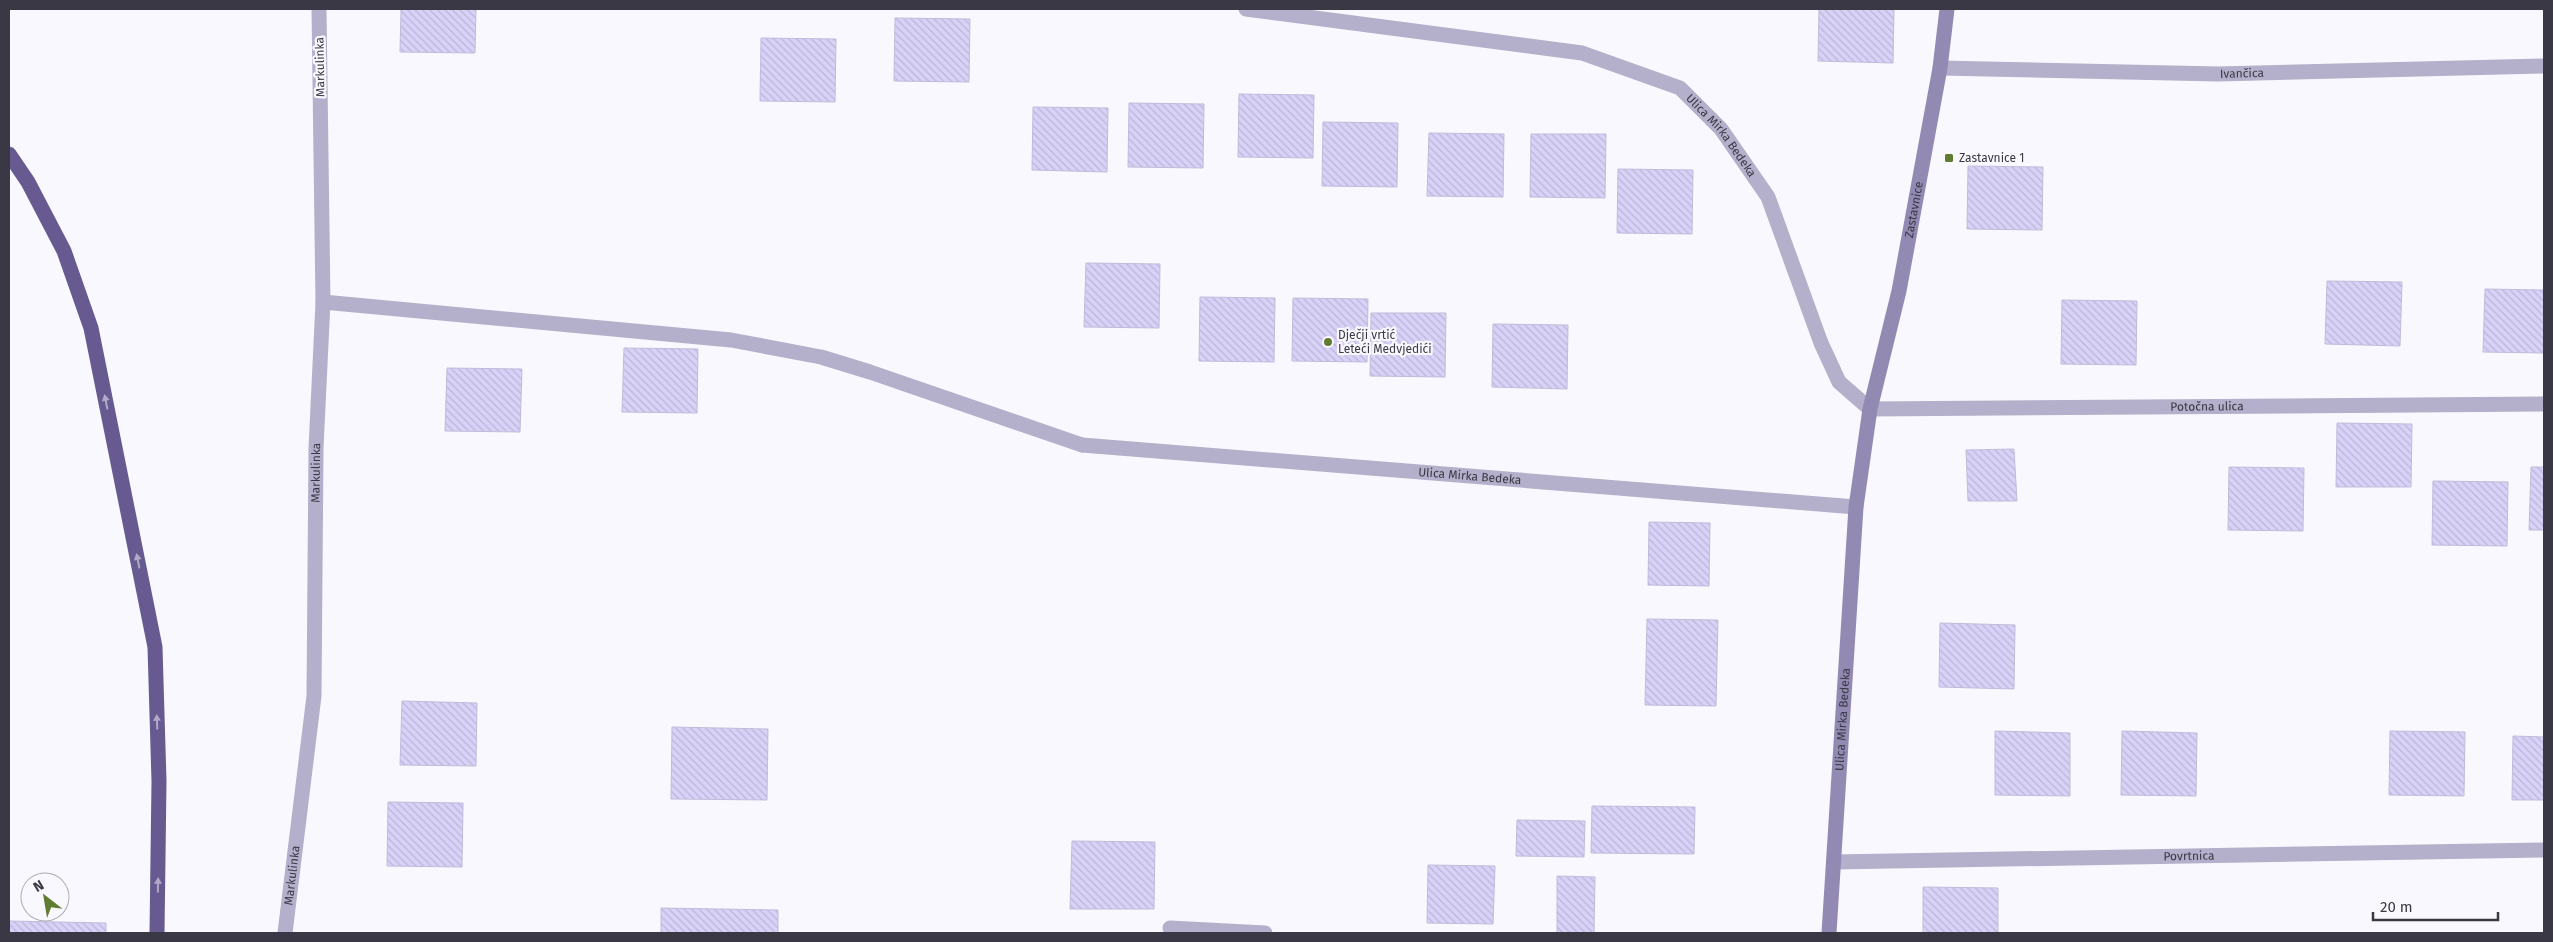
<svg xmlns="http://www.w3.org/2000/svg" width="2553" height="942" viewBox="0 0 2553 942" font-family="'Fira Sans',sans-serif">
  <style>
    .building { fill: url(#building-back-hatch); stroke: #c1bbda }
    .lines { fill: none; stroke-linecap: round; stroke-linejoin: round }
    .lane { stroke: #b4afca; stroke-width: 15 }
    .street { stroke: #b4afca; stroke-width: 15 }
    .secondary { stroke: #928ab2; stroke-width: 15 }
    .highway { stroke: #675a91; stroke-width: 15 }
    .oneway { fill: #b0a9c8 }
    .poi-dot { fill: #5f7c31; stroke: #f9f8fe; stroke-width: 2 }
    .labels { text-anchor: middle; stroke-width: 4.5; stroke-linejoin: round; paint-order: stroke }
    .street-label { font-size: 12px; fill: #3a3844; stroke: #f9f8fe }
    .poi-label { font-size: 12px; fill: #3a3844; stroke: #f9f8fe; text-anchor: start }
  </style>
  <defs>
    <pattern id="building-back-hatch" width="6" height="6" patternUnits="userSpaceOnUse" patternTransform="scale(1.25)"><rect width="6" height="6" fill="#d9d2f8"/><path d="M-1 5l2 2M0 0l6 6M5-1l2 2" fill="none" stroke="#bbb5d6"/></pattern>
  </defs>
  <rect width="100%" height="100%" fill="#f9f8fe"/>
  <path class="building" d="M401,9H476L475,53L400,52Z
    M1819,9H1894L1893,63L1818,61Z
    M895,18L970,19L969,82L894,81Z
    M761,38L836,39L835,102L760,101Z
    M1239,94L1314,95L1313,158L1238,157Z
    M1129,103L1204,104L1203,168L1128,167Z
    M1033,107L1108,108L1107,172L1032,170Z
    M1323,122L1398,123L1397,187L1322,186Z
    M1429,133L1504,134L1503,197L1427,196Z
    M1531,134H1606L1605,198L1530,197Z
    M1968,166L2043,167L2042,230L1967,229Z
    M1618,169L1693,170L1692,234L1617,233Z
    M1086,263L1160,264L1159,328L1084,327Z
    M2327,281L2402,282L2400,346L2325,344Z
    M2485,289L2544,290V353L2483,352Z
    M1200,297L1275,298L1274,362L1199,361Z
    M1293,298L1368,299L1367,362L1292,361Z
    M2062,300L2137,301L2136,365L2061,364Z
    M1371,313H1446L1445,377L1370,376Z
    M1493,324L1568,325L1567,389L1492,387Z
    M624,348L698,349L697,413L622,412Z
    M447,368L522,369L520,432L445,431Z
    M2337,423L2412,424L2411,487H2336Z
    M2014,449L2017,501H1968L1966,450Z
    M2229,467L2304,468L2303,531L2228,530Z
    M2531,467H2544V530H2529Z
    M2433,481L2508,482L2507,546L2432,545Z
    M1649,522L1710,523L1709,586L1648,585Z
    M1647,619L1718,620L1716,706L1645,705Z
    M1940,623L2015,625L2014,689L1939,687Z
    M402,701L477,703L476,766L400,765Z
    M672,727L768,729L767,800L671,799Z
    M1995,731L2070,733V796L1995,795Z
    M2122,731L2197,733L2196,796L2121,795Z
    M2390,731L2465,732L2464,796L2389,795Z
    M2513,736L2544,737V800H2512Z
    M388,802L463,803L462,867L387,866Z
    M1592,806L1695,807L1694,854L1591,853Z
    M1517,820L1585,821L1584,857L1516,856Z
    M1072,841L1155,842L1154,909H1070Z
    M1428,865L1495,866L1493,924L1427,923Z
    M1557,876L1595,877L1594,933H1557Z
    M1923,887L1998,888V933H1923Z
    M661,908L778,910V933H661Z
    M9,921L106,923V933H9Z"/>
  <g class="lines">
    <path class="lane" d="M323,302L731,340L821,357L870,372L1082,445"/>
    <g class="street">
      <path id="s1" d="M1246,9L1582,53L1680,88L1721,129L1768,197L1821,343L1839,382L1870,409L2544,404"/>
      <path id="s2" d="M1940,68L2218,74L2544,66"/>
      <path id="s3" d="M1082,445L1856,507"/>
      <path id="s4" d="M1834,862L2544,850"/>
      <path d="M1170,928L1265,933"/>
      <path id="s5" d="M285,933L314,696L316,448L323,302L319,9"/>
    </g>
    <path class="secondary" id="s6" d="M1829,933L1856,507L1870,409L1899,291L1940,68L1947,9"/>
    <path class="highway" d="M9,154L28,182L64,251L91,328L155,647L159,781L157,933"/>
  </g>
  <defs><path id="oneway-solid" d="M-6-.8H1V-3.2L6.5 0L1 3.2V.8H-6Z" transform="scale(1.25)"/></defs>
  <g class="oneway">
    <use href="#oneway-solid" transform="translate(106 402) rotate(-101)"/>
    <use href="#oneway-solid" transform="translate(138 561) rotate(-101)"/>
    <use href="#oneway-solid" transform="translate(157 722) rotate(-92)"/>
    <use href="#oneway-solid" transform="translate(158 885) rotate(-89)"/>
  </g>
  <g class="poi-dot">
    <rect x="1944" y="153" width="10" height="10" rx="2.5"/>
    <circle cx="1328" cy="342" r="5"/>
  </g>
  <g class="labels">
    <g class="street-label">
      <text transform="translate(320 67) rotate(-91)" y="4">Markulinka</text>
      <text dy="4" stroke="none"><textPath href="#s2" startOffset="302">Ivančica</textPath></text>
      <text dy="4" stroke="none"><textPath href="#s1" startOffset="506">Ulica Mirka Bedeka</textPath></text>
      <text dy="4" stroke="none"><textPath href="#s6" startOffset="730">Zastavnice</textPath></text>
      <text dy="4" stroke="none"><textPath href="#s1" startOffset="1160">Potočna ulica</textPath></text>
      <text dy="4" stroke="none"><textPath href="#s5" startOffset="462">Markulinka</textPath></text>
      <text dy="4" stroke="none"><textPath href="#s3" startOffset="389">Ulica Mirka Bedeka</textPath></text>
      <text dy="4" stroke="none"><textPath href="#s6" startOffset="214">Ulica Mirka Bedeka</textPath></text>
      <text dy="4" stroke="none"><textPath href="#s4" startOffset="355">Povrtnica</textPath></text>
      <text dy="4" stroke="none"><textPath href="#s5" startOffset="58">Markulinka</textPath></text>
    </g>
    <g class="poi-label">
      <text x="1959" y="162">Zastavnice 1</text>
      <text x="1338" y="339">Dječji vrtić<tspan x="1338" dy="14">Leteći Medvjedići</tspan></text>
    </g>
  </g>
  <rect width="2553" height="942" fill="none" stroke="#3a3844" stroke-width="20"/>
  <g transform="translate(45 897) rotate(329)"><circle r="24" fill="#f9f8fe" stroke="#adabb4"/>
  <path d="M0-4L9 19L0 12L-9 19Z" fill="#5f7c31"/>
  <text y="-8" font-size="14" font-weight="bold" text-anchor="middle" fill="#3a3844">N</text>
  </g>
  <path d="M2373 912v8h125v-8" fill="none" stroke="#3a3844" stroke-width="2.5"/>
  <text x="2380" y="912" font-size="15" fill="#3a3844" stroke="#f9f8fe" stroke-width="4" paint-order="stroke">20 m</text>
</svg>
